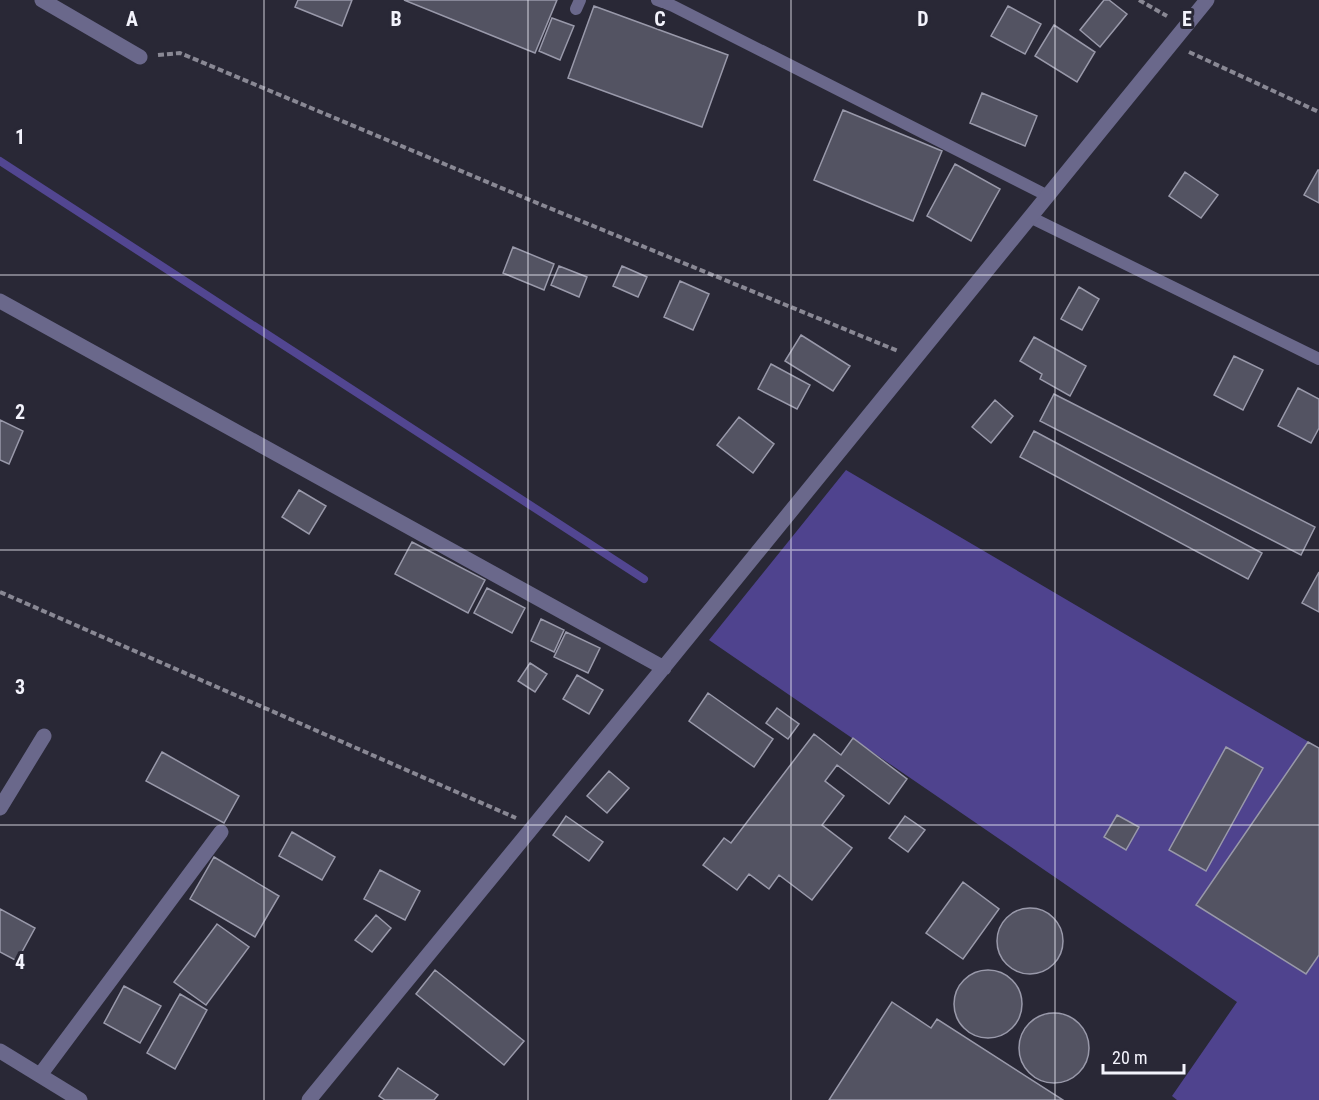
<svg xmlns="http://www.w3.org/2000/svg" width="1319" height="1100" viewBox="0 0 1319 1100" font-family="'Roboto Condensed',sans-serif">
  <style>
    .forest { fill: #4f438e }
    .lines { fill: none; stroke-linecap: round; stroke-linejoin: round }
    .stream { stroke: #524691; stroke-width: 8 }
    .building { fill: #535362; stroke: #99a; stroke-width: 1.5 }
    .path { stroke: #898894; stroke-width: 4; stroke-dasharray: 6 3; stroke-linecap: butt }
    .service { stroke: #6a688b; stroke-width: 12 }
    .minor { stroke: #6a688b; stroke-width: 15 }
    .grid { fill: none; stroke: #f3f3fc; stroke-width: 1.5; stroke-opacity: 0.55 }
    .grid-label { font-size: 20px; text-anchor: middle; font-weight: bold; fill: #f3f3fc; stroke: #292836; stroke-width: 6; stroke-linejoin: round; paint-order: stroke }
  </style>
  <rect width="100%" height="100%" fill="#292836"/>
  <path class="forest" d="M846,470L1319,748V1100H1177L1172,1096L1237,1002L709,640Z"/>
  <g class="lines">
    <path class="stream" d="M0,161L644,579"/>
  </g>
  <path class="building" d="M298,0H352L342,26L295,7Z
    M404,0H557L535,53Z
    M1104,0H1109L1127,14L1100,47L1080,30Z
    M594,6L728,55L702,127L568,78Z
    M1008,6L1041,24L1025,54L991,36Z
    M552,18L574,26L560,60L539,51Z
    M1054,25L1095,52L1077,82L1035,56Z
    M982,93L1037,116L1025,146L970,123Z
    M843,110L942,151L913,221L814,180Z
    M955,164L1000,189L971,241L927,216Z
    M1318,170H1319V203L1304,195Z
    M1185,172L1218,195L1201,218L1169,196Z
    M513,247L554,264L544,290L503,273Z
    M559,266L587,277L579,297L551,285Z
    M622,266L647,277L638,297L613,286Z
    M680,281L709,294L693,330L664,317Z
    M1079,287L1099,299L1082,330L1061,319Z
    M801,335L850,366L833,391L785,361Z
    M1034,337L1086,366L1070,396L1040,379L1042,374L1020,361Z
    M1234,356L1263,370L1243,410L1214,395Z
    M771,364L810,385L797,409L758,389Z
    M1298,388L1319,399V428L1311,443L1278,426Z
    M1054,394L1315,527L1301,555L1040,421Z
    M995,400L1013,416L991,443L972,427Z
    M739,417L774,444L753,473L717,445Z
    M0,420L23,431L9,464L0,460Z
    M1034,431L1262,553L1248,579L1020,457Z
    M299,490L326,506L309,534L282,517Z
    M412,542L485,580L468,613L395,574Z
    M1319,572V612L1302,603Z
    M487,588L525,608L512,633L474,613Z
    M541,619L564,630L554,652L531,641Z
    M566,632L600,648L588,673L554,657Z
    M530,663L547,674L535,692L518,681Z
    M577,675L603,690L589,714L563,699Z
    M708,693L773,739L754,767L689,721Z
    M777,708L799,724L788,739L766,723Z
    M814,734L841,755L853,738L907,779L889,804L837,765L825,781L844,796L822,825L852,848L812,900L779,875L769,889L749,874L737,890L703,865L724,838L731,843Z
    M1308,742L1319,748V955L1306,974L1196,905Z
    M1226,747L1263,768L1206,871L1169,850Z
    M162,752L239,796L224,823L146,781Z
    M609,771L629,788L607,813L587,796Z
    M1117,815L1139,827L1126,850L1104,837Z
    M566,816L603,842L589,861L553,835Z
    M905,816L925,830L908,852L889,838Z
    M292,832L335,857L322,880L279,856Z
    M214,857L279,896L255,937L190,899Z
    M380,870L420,891L405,920L364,899Z
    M963,882L999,909L963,959L926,933Z
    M997 941a33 33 0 1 1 66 0a33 33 0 1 1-66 0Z
    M0,909L35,928L17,961L0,952Z
    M376,915L391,928L372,952L355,940Z
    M217,924L249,947L206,1005L174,982Z
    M435,970L524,1041L504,1065L416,994Z
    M954 1004a34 34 0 1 1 68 0a34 34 0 1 1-68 0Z
    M124,986L161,1006L140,1043L104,1023Z
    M180,994L207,1010L175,1069L147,1053Z
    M892,1002L931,1028L937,1019L1063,1100H829Z
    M1019 1048a35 35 0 1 1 70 0a35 35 0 1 1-70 0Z
    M398,1068L438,1095L434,1100H385L379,1096Z"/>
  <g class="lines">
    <path class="path" d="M1139,0L1167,16
      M1189,52L1319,112
      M158,55L180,53L542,205L898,351
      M0,592L516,818"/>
    <path class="service" d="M657,0L673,6L1048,196
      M576,9L580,0
      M1030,217L1319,359"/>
    <path class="minor" d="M42,0L140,57
      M0,301L664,668
      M0,808L44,736
      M0,1051L80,1100
      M40,1075L221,832
      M309,1100C609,734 910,368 1207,0"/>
  </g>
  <path class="grid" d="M264,0V1100M528,0V1100M791,0V1100M1055,0V1100M0,275H1319M0,550H1319M0,825H1319"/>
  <g class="grid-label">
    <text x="132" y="26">A</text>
    <text x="396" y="26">B</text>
    <text x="660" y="26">C</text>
    <text x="923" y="26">D</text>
    <text x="1187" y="26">E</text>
    <text x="20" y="144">1</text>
    <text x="20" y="419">2</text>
    <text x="20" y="694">3</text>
    <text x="20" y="969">4</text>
  </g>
  <path d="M1103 1064v9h81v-9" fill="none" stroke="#f3f3fc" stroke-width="3"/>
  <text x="1112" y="1064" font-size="18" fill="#f3f3fc" stroke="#292836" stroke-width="4.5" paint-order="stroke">20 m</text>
</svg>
